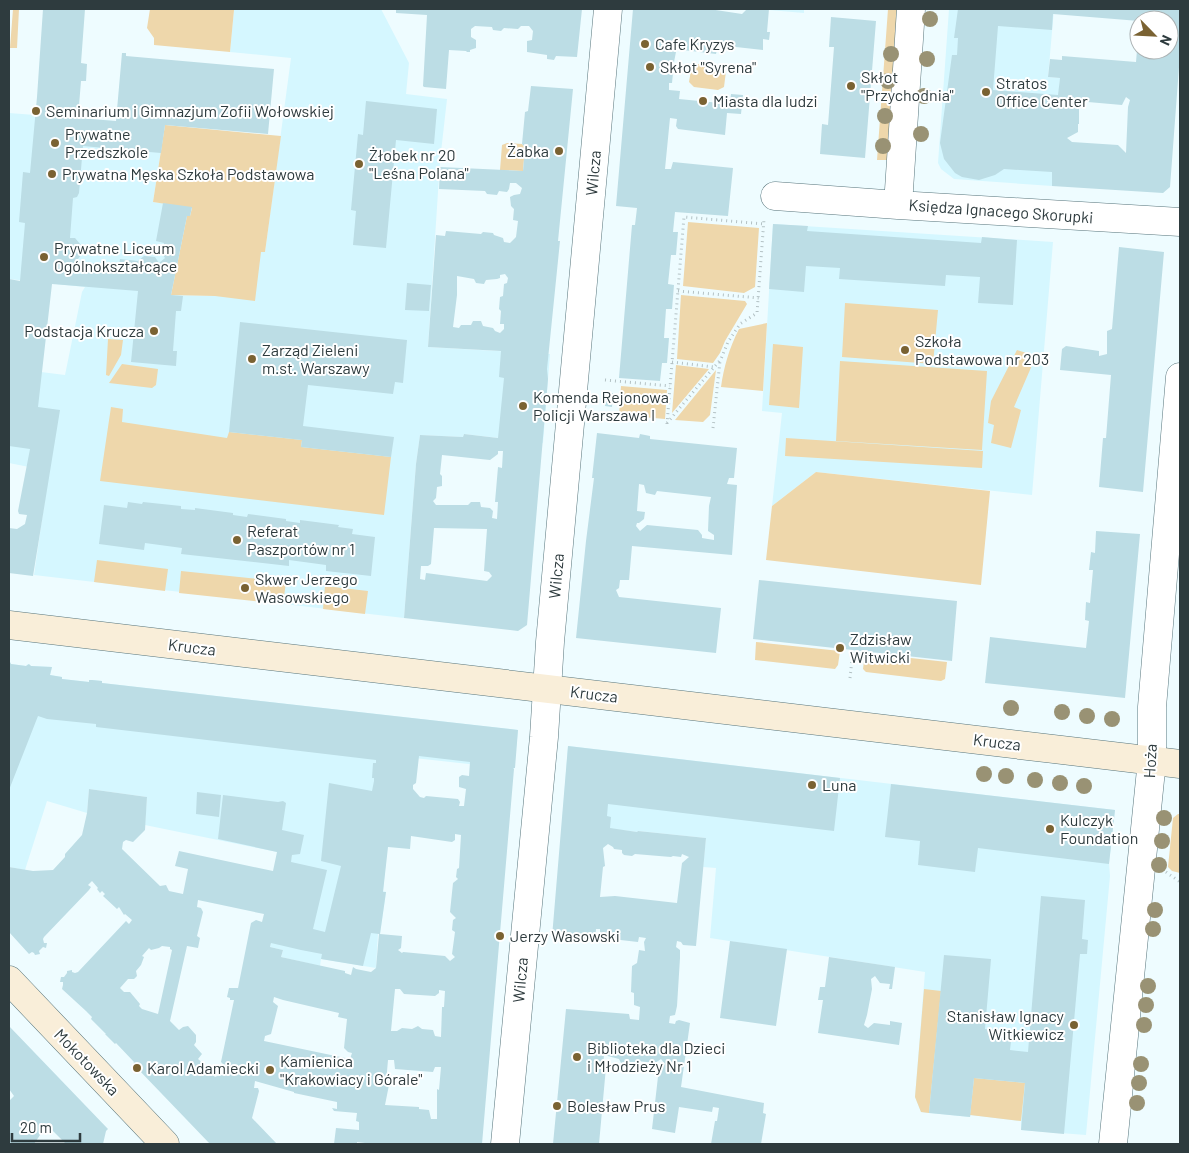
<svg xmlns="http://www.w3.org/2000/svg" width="1189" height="1153" viewBox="0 0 1189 1153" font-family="Barlow,sans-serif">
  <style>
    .built { fill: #d5f7ff }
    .green { fill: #eed7ab }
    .building { fill: #bcdde5; fill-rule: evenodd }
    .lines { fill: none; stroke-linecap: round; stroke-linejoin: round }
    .street-casing { stroke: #57757c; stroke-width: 29 }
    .secondary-casing { stroke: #57757c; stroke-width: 29 }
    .path { stroke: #b3c1c4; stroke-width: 3; stroke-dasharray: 1 4; stroke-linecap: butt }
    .street { stroke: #fff; stroke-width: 28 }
    .secondary { stroke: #f9eed9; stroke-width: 28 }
    .tree { fill: #999274 }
    .poi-dot { fill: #7a6232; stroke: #fff; stroke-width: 2 }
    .labels { text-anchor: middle; stroke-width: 4; stroke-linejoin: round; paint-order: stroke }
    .poi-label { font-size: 16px; fill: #2e3b3e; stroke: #fff; text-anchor: start }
    .street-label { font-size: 16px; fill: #2e3b3e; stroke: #fff }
  </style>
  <rect width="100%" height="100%" fill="#eefcff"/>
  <path class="built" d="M234,9H381L409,63L406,94L447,99L440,161L428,347L550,354L543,443L464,434L463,437L420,435L416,464L404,618L34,575L49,471L9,463V368L65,375L82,292L85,287L9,279V113L165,125L153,202L192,207L190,216H187L171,295L215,296L261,252H265L291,58L230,52Z
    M769,9H804V13L769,10Z
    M949,9H1054L1048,77L1060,78L1052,186L954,179L941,169L938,163Z
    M773,224L1053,242L1032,495L816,472L772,506L782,413L762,411Z
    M9,662L11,664L26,666L28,664L31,666L52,667L50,675L62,677V679L89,682V680H92L102,681V683L518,730L514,769L396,756L383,891L386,892L380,934H378L376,968L321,959L320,966L281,957L283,950L270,947L292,855L145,825L147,797L89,789L87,813L47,801L25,870L9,867Z
    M568,746L1115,810L1109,863L1110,876L1086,1135L1021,1130V1121L971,1115L970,1117L921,1112L915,1097L925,972L710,938L716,868L703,867L706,838L638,831L637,832L562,823Z"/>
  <path class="green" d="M13,9H19L17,48H10Z
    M150,9L234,10L230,52L154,45V38L147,28Z
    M888,9H898L888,160H877Z
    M692,64H699L723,67L726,71L724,87L718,90L694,87L689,82Z
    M165,125L281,136L265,252H261L255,301L215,296L171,295L187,216H190L192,208L153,202Z
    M507,143L522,144L525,147L523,171L500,170L502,145Z
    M688,222L759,228L755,287L744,293L683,286Z
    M681,295L745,301L747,304L725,341L720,353L713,363L677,359Z
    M845,303L938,310L933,364L842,357Z
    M767,323L763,391L721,387C724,366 729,349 739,329Z
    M108,339L123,340L121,355L109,376L106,375Z
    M773,344L803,347L799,408L769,405Z
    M1017,350L1036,356L1014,407L1021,410L1011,448L991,443L994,425L988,423L991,401Z
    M840,361L987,371L982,450L836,441Z
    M122,364L158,369L156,385L152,388L109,383Z
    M676,365L709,369L672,413Z
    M716,370L710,415L703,422L675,420Z
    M621,386L667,390L665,419L619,415Z
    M111,407L123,409L122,422L227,438L229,432L302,440L301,447L391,457L384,515L100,481Z
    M786,438L983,451L982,468L785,456Z
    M816,472L990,491L981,585L766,560L772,506Z
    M97,560L168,569L165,591L94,582Z
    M181,571L286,582L283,604L179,593Z
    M325,586L368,591L365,614L323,609Z
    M756,642L840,651L838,665L835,669L755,660Z
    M865,653L947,662L945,679L941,681L866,672L863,669Z
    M1178,814H1180V873L1172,871L1168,867L1173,818Z
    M924,989L941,991L929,1113L921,1112L915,1097Z
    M974,1078L1025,1083L1021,1121L970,1115Z"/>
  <path class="building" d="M43,9H85L81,63L87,64L86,81H81L78,118L116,121L122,53H126V56L274,69L268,134L165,125L161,153L138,151V153L125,152V150L83,146L79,193L77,197L73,198L70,238H75L81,245V255L75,263H70L69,271L75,274H83V272L93,263L119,266L120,259L138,261L144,256L155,257L159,263L165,258L162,253L164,243L156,241L163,203L192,207L190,216H187L171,295L183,296L181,311H176L173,351H177L176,366L131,362L138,291L52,284L38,407L60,410L33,576L9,573V528L17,529L25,524L27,515L19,514L18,511L30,449L9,446L10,361H9V279L20,281L25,223L19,222L23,172L30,173L37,97Z
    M396,9H582L577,57L556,56L554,60L547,59V55L527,52V41L532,40L533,31L529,26H521L518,29L504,28L501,31L493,30L492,27L475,26L471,29V37L476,40V48L470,50V52H467L466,51L449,50L446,89L424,87L423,86L427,15L396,13Z
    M633,9H678L684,10V9H709L742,14L747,9H769L767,32H770L769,40L763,39V50L718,45L716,54L683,50L681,43L674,42L673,51L676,52L674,62L672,63L671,71L673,73L672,83H669V90L680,91L679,99L730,104L731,94L743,95L741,114L727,113L725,135L678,129L676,126L677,119L670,118L665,169H671L673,162L733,168L728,216L675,212L673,232H678L676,255H671L668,284L674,285L672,309H666L664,338H669L667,363H662L660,381L619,378L632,225H635L637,208L616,206Z
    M958,9H1180V54L1170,187L1163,193L1052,186V172L1004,169L995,175L979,180L962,177L955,173L944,159L940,143L952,55H957L958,38H954ZM1053,14L1139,21L1169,20V50H1139V33H1135V49L1137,50L1136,62L1062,56V60L1050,59L1048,77L1060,78L1058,95L993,90L998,26L1052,30ZM1126,97L1130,100L1128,107L1126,153L1118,145L1072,142L1067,138L1078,132V124H1079V106L1077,104L1072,103V98L1088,101V102L1122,105Z
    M831,17L876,21L865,158L820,154L822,124L828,125L834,47H829Z
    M531,86L573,89L558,241H560L547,369L548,379L527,625L518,631L404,618L416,464L420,435L463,437L464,434L498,438L504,378L499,377L501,351L428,347L436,235L445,236L446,231L481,234L483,232L493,233L494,235L503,238L504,242L510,243L516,237L518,221L513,220L514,209L511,206L510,197L514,195L520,194L522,188L516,183H510L509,189L507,192L499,191L497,195L487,194L485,191L439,189L440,167L523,171L525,147L522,144L525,112L528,111ZM505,274L508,278L507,283L504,284L503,296L500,297L499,309L501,311L500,324H504V329L500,333L495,331L493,328L483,326L481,321H473L471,325H461L459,328L453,327L457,295V276L474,279L476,283L484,284L486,280L497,279L500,278V275ZM498,451H503L502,468L498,467L495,502H498L497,519L492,518L493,511L490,508L481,507L480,502H471L468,505H436L433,501L436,498L437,487L442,486V476L440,474L442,455L490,460L498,454ZM434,528L487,529L484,571L489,572L492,576L487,581L426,573L425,580L420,579L421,566H428L431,564Z
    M366,101L437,109L434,144L396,140L386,248L353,245L356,211L351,210L358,134L363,135Z
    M773,224L808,226L807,231L981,243L982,237L1017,240L1013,305L978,303L980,277L946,275L945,286L839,279L840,268L806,266L804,292L769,289Z
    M1119,247L1164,252L1143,492L1099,487L1103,438H1106L1111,375L1060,370L1062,349L1066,346L1099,351V356L1107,354V331L1112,329Z
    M407,283L431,285L429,311L405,310Z
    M240,322L407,340L403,383L395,382L393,394L308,385L303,426L394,437L391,457L301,447L302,440L229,432Z
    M606,393H613L612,407L605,406Z
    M597,433L639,438L640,434L650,436V439L737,448L734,478H729L727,484L737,485L732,555L632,546L629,580H620L619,588L616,590L619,597L721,608L716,653L576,638L586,541L594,478H592ZM639,484L644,485L646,493L655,495L657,491L711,497L709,506L708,531L714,535V540L702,538V535L698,530L647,525L640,531L636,526L637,523H639L644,519L645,512L637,511Z
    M128,502L142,504L143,502L181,506V509L195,510V508L233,513V515L247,517L248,514L286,519V521L300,523V520L339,525L338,527L353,529L352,534L375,537L371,576L326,571V565L289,560V566L181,554L182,548L145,543L144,550L99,544L104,505L127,508Z
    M1096,531L1140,534L1125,698L985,683L990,637L1086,648L1089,621L1085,620L1086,602L1090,603L1093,570H1089L1091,552L1095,553Z
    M759,580L957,601L952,661L753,639Z
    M9,660L11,664L26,666L29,664L31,666L52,667L50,675L62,677V679L89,682V680H92L102,681V683L518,730L515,768H513L514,769L482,1144H373L357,1142V1144H334L336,1128L359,1130V1122L356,1121L357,1113L334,1111L332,1108L337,1109V1102L294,1093V1092L255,1081L254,1088H258L259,1091L252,1118L277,1144H210L137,1068L133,1064L134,1062L116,1043L115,1044L105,1034H106L91,1019L92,1017L86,1011L62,989L63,985V982H60L61,977H64L67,973V971L72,970V972L75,973L78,972L126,921L129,924L132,920L125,914L124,915L119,907L117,909L103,896L105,894L102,891L100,893L97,889L98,888L92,881L88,885L91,887L89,890L44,937L43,939L44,943H47L46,948L43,947L39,951L40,954L35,955L34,953L32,952L29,954L9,932V867L33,871L53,870L65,857V854L82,835L87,813L89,789L147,797L145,830L133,842L126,840L123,842L122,849L160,886L166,885L169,891L183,894L188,869L175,866L179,851L273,871L277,852L218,839L223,795L278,802L283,801L286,803L282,830L304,835L300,854L292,855L291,862L327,870L313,929L325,932L341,866L321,861L329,783L372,791L374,781V778H372L373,763H376V760L96,727V724L47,719L38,716L9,790ZM419,756L470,762L469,776L462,775L459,777V787L466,789L464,806H459L460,802L458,799L426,796L424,798L420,797L413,789V785L416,783ZM455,834L461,835L459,868L457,869L456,877L458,879L453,883L450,912L456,918L453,920L452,930L455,932L452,954L455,957L450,961L445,956L403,952L402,953L398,950L401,948L402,936L380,934L386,892H383L388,847L410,849L411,836L452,842L455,840ZM198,900L264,914L262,922L256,920L251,923L238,988H229L227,997L230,998V1000H234L221,1062L225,1066L222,1074L215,1077L209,1071L211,1070L198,1059L202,1054L194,1045L196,1042V1035L188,1026L183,1027L179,1030L170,1021L187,946L198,948L200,938L197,936L203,912L201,908L197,907ZM371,933L379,934L376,968L371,972L356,969L353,967L351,975L345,973V971L281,957L283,950L270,947L271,943L301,950L322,954L321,959L363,966ZM162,946L170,947V949L172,950L158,1014L142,1009L139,1006L140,1004L130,992H124L120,988L128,979H134L137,976L136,971L141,965L144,957L142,956L149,948L151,950L159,948ZM395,989H400L404,994L435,996L439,993V990L445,991L444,1007H442L441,1037L435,1036L433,1030L422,1029L418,1026L412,1029L402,1028L397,1031H391ZM274,997L283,1000L339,1013L338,1017L347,1019L344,1048L348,1052L352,1053L350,1059L264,1041L265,1036L271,1034L278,1006L273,1002ZM388,1060H394L395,1069L433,1072L435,1067H441L439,1090L437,1089V1119H431L429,1110L419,1109V1107L385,1105L389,1085L386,1083Z
    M568,746L840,778L834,831L608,804L607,816L611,817L610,828L637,832L638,831L706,838L696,946L683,945L681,942L677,941L676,947L680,950V958L677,1006L675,1015L670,1016L669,1023L675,1024L676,1021L679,1020L690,1023L681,1087L764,1103L763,1113L766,1114L761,1144H711L715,1121H717L719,1108L713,1107L712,1112L679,1107L675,1133L652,1129L659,1068L665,1064L661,1059L655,1063L638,1061L635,1065L621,1063L619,1059L604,1055L603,1066L606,1067L599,1144H553L566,1009L629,1014L630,1019L639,1020L640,1007L634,1005V993L631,992L632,966L637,963L639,950L645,951L644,942L646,938L639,937L638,942L603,938L600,935V929H596L595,941L552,937ZM608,844L613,847L614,849L622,850V853L624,855L632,856L635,854L671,857L673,856L681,857L682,854L689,857L682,863L677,903L615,896L600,897L603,867L605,866L603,848Z
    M891,784L1115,810L1109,864L978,848L975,872L918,865L920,841L885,837Z
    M197,792L221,795L219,817L196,814Z
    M1041,896L1085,900L1082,939L1088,940L1087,954H1080L1064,1134L1021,1130L1025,1083L974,1078L970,1117L929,1113L944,955L991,959L985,1029L1012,1032L1010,1050L1028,1052Z
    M730,941L787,949L776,1026L720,1018Z
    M829,957L895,967L892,989H889L890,984L880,983L875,976L871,979L872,989L867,1015L864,1025L868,1028L874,1023L890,1025V1021L902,1023L899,1045L818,1033L823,1000H818L820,987H825Z
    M9,1026L108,1129L106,1131L103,1144H66L46,1124L39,1130L42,1132L34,1144H9V1101L14,1096L9,1089Z"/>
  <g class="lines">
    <defs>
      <path id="street" d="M911,9L898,205L1180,222
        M775,196L898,205
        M505,1144L544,737L550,642L608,9
        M1113,1144L1152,760V707L1180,377"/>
      <path id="secondary" d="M9,625L1180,764
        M9,980L165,1144"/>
    </defs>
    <use href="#street" class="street-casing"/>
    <use href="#secondary" class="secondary-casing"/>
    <path class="path" d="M678,291L759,298
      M672,362L714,367
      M605,380L670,386
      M667,423L721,359L728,342L740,324L757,313L764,219
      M667,424L684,217L764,224
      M713,428L720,361
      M850,678L853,650
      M1166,872L1180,882"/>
    <use href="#street" class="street"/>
    <use href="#secondary" class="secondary"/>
  </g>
  <g class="tree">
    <circle cx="930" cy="19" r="8"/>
    <circle cx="891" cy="54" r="8"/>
    <circle cx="927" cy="59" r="8"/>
    <circle cx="888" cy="81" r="8"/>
    <circle cx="924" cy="96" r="8"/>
    <circle cx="885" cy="116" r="8"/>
    <circle cx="921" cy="134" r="8"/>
    <circle cx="883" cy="146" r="8"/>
    <circle cx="1011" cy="708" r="8"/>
    <circle cx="1062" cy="712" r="8"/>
    <circle cx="1087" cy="716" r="8"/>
    <circle cx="1112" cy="719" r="8"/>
    <circle cx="984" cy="774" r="8"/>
    <circle cx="1006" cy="776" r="8"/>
    <circle cx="1035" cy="780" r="8"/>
    <circle cx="1060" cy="783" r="8"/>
    <circle cx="1084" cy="786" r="8"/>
    <circle cx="1164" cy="818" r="8"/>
    <circle cx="1162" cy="841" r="8"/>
    <circle cx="1159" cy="865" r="8"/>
    <circle cx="1155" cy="910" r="8"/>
    <circle cx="1153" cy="929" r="8"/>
    <circle cx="1148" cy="986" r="8"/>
    <circle cx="1146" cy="1005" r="8"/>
    <circle cx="1144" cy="1025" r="8"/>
    <circle cx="1141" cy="1064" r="8"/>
    <circle cx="1139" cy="1083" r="8"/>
    <circle cx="1137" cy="1103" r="8"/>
  </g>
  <g class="poi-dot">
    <circle cx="645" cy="44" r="5"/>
    <circle cx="650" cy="67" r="5"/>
    <circle cx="851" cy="86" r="5"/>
    <circle cx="986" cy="92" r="5"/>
    <circle cx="703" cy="101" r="5"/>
    <circle cx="36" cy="111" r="5"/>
    <circle cx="55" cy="143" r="5"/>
    <circle cx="559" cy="151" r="5"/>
    <circle cx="359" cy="164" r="5"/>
    <circle cx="52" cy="174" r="5"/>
    <circle cx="44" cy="257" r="5"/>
    <circle cx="154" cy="331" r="5"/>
    <circle cx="905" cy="350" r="5"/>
    <circle cx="252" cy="359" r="5"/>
    <circle cx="523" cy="406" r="5"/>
    <circle cx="237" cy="540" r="5"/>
    <circle cx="245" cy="588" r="5"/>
    <circle cx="840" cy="648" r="5"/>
    <circle cx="812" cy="785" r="5"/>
    <circle cx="1050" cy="829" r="5"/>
    <circle cx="500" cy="936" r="5"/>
    <circle cx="1074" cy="1025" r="5"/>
    <circle cx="577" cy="1057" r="5"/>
    <circle cx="137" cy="1068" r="5"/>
    <circle cx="270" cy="1070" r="5"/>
    <circle cx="557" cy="1106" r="5"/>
  </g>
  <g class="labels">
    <g class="poi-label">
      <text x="655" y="50">Cafe Kryzys</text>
      <text x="660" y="73">Skłot "Syrena"</text>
      <text x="861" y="83">Skłot<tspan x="861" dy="18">"Przychodnia"</tspan></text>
      <text x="996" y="89">Stratos<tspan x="996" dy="18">Office Center</tspan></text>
      <text x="713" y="107">Miasta dla ludzi</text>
      <text x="46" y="117">Seminarium i Gimnazjum Zofii Wołowskiej</text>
      <text x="65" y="140">Prywatne<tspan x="65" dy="18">Przedszkole</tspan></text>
      <text x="549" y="157" text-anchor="end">Żabka</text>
      <text x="369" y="161">Żłobek nr 20<tspan x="369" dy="18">"Leśna Polana"</tspan></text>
      <text x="62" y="180">Prywatna Męska Szkoła Podstawowa</text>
      <text x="54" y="254">Prywatne Liceum<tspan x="54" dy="18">Ogólnokształcące</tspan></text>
      <text x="144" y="337" text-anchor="end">Podstacja Krucza</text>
      <text x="915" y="347">Szkoła<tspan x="915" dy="18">Podstawowa nr 203</tspan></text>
      <text x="262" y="356">Zarząd Zieleni<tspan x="262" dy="18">m.st. Warszawy</tspan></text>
      <text x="533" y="403">Komenda Rejonowa<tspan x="533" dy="18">Policji Warszawa I</tspan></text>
      <text x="247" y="537">Referat<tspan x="247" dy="18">Paszportów nr 1</tspan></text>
      <text x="255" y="585">Skwer Jerzego<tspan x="255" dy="18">Wasowskiego</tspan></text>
      <text x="850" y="645">Zdzisław<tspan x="850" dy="18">Witwicki</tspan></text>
      <text x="822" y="791">Luna</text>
      <text x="1060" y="826">Kulczyk<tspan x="1060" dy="18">Foundation</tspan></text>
      <text x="510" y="942">Jerzy Wasowski</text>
      <text x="1064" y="1022" text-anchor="end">Stanisław Ignacy<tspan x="1064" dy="18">Witkiewicz</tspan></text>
      <text x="587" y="1054">Biblioteka dla Dzieci<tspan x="587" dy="18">i Młodzieży Nr 1</tspan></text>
      <text x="280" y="1067">Kamienica<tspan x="280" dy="18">"Krakowiacy i Górale"</tspan></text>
      <text x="147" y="1074">Karol Adamiecki</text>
      <text x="567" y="1112">Bolesław Prus</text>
    </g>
    <g class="street-label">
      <text transform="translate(593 173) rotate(-85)" y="6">Wilcza</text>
      <text transform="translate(1001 211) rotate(4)" y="6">Księdza Ignacego Skorupki</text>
      <text transform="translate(556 576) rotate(-85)" y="6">Wilcza</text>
      <text transform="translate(192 647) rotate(7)" y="6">Krucza</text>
      <text transform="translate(594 694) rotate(7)" y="6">Krucza</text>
      <text transform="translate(997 742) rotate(7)" y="6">Krucza</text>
      <text transform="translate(1150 761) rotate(-87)" y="6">Hoża</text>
      <text transform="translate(520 980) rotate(-85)" y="6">Wilcza</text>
      <text transform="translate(87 1062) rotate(46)" y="6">Mokotowska</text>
    </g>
  </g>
  <rect width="1189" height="1153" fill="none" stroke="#2e3b3e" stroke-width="20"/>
  <g transform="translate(1154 35) rotate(114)"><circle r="24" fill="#ffffff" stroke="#abb1b2"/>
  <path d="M0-4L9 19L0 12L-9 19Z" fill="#7a6232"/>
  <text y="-8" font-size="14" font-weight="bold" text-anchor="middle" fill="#2e3b3e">N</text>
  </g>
  <path d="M12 1133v8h68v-8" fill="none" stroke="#2e3b3e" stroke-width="2.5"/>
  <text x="20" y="1133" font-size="15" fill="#2e3b3e" stroke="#ffffff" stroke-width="4" paint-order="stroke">20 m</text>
</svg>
